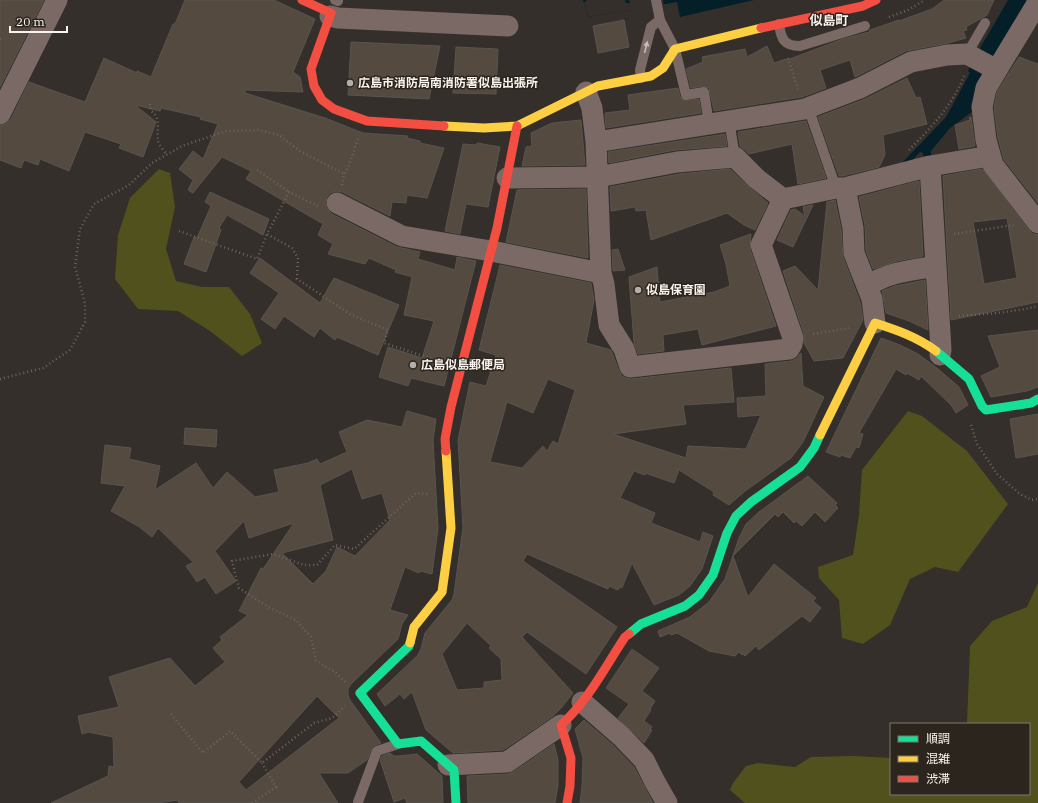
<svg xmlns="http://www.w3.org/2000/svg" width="1038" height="803" viewBox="0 0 1038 803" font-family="'IBM Plex Serif','Noto Sans JP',serif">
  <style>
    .green { fill: #51511e }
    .water { fill: #051f29 }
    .pier { fill: #342f2a }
    .building { fill: #544a40; stroke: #585450; fill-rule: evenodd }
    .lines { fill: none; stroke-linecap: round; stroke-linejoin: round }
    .path { stroke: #6e6460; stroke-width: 2.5; stroke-dasharray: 1 3; stroke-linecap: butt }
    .lane { stroke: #7b6965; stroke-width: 10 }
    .street { stroke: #7b6965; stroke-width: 21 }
    .fast { stroke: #16e098; stroke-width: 9 }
    .slow { stroke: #ffcf43; stroke-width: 9 }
    .jam { stroke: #f24e42; stroke-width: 9 }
    .oneway { fill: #c7bcb8 }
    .poi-dot { fill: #b4afaa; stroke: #2c251d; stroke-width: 1.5 }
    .labels { text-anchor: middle; stroke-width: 3; stroke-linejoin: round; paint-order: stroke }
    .poi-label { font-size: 12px; font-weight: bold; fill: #f9f4ef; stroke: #2c251d; text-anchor: start }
    .neighbourhood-label { font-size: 13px; font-weight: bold; fill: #f9f4ef; stroke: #2c251d }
  </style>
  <rect width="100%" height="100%" fill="#342f2a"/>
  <path class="green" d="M159,169L170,173L175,207L166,249L176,281L202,287H229L250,314L262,343L242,356L210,331L178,311L138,309L115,279L118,235L130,198Z
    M908,411L922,416L967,451L1008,504L958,572L935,567L910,579L890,625L863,644L842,638L839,600L819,578L818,567L853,555L859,515L862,470Z
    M1038,583V803H745L730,790L733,783L746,766L758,763L795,767L811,757L853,756L891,758V794H1029V724H967L970,646L992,621L1027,607Z"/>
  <path class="water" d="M583,0H754L680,17L677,2L588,17Z
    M1008,0H1026L1027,5L973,111L950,128L931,151V162L924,163L923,153L920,152L902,171L897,168L946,117L970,73L968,71L972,62Z"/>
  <path class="pier" d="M587,0H625L626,3H630L629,0H663L664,7L638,11L637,9L588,17L584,3Z"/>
  <path class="building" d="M0,0H44L0,87Z
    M185,0H274L315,19L293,72L300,77L303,92L245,90V93L325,118L363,133L408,136L407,138L420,141V143L444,148L427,198L407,195L406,203L392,202L390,216L342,192L337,191L330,193L327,197L325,203L327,209L332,214L397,247L420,252L418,259L455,270L457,257L476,261L444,386L411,378L408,386L379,377L388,347L422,358L434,321L404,315L412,277L395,272L396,270L369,258L365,264L328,254L333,244L318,235L323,224L246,179L251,171L222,157L193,193L188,190L193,180L179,169L193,151L203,159L218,124L200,119L201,117L161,108L160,111L135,105L156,122L143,157L119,148L121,144L85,132L69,171L40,159L38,165L24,160L21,168L0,160V126L6,124L11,119L29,82L85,102L104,58L137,73V71L151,77L173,24H175Z
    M944,0H994L987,15L966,27L967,30L963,31L966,38L948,43L906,51L855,77L850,60L820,70L826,88L802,97L714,111L709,88L703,86L691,88L686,69L703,62L702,57L745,49L747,57L767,46L774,63L786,59L787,60L843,39L869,32L870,30L899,20V21L932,9Z
    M624,20L629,47L598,53L593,26Z
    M351,42L440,46L429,99L348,95Z
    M456,47L498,49L496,94L453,93Z
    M1019,57L1038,64V203L1004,160L998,138L994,108L997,92Z
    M907,78L916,98L920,97L927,124L883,135L885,155L879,167L843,176H839L818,117L865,99Z
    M678,88L680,97L684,101L699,99L701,113L606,128L605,113L630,110L628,95Z
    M971,117L975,146L959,149L955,125L970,120L969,118Z
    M581,120L585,165L522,166L526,147L532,146L531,133L552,123Z
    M806,121L826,178L798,184L792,144L749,154L740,146L738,132Z
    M725,134L727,146L675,150L609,163L608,152Z
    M477,143L500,147L488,207L466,204L460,234L445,231L463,144L477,145Z
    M730,169L749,187L768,203L755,230L744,225L727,213L651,240L646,210L636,211L635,207L611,211L610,187L679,174Z
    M982,169L1029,230L1033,234L1038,235V302L951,320L943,176ZM1007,218L1017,278L984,284L973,222Z
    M919,181L923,256L897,261L873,269L866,251L865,226L859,197Z
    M586,189L588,258L506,242L517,190Z
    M210,192L269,219L263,235L227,215L219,228L221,230L206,272L184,264L194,237L197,238L211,206L205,202Z
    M835,200L841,229L843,257L860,302L863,320L843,358L814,361L804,343V334L783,271L795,266L818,290L827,202Z
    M813,205L793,247L777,240L791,210L795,209L805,216L803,207Z
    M751,234L750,249L776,326L702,345L698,329L663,335L664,351L638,354L634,343L629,277L657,267L660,302L714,292L730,286L726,264L720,245Z
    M618,249L625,270L613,271L612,250Z
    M260,258L320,303L334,278L399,305L378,355L337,337L335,340L320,328L314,337L284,316L275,329L261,319L279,293L250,273Z
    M500,265L591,283L594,300L586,343L611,350L619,371L622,376L626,378L631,379L731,368L734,402L683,405L686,424L613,434L686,458L688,446L746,449L761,415L738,417L737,398L766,396L765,364L791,361L796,359L800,354L801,353L803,386L824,397L803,442L791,458L744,492L729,505L713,495L714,492L679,470L674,483L645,473V475L634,471L620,498L655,513L651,523L700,542L703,532L713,536L702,569L690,586L679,595L654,605L632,563L622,588L620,587L618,590L609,586L608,589L527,554L523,561L617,627L586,674L527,632L522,637L573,693L562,707L552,717L503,750L453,753L426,730L412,692L404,699L400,694L385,706L377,694L418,655L421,649L425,633L452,600L454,594L463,527L458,440L470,382L486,386L496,355L479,350ZM548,379L575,390L558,444L553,441L547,451L543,446L522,468L490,462L507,402L533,413ZM467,623L491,646L489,648L501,659L502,680L484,682V688L457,690L442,654Z
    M925,280L928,330L909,321L886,313L882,291L895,286Z
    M1038,330V387L1027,391L991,397L981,376L1000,367L988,336Z
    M881,338L900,345L918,354L937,368L959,387L968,405L956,413L951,405L921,376L919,380L907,373L906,375L896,369L859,433L863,434L859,448L856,447L850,458L841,455L840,457L826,452Z
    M407,411L436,419L433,440L438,528L432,574L420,571L419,573L405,567L390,610L408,615L402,624L398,639L351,684L348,689V695L350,700L381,743L373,746L367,760L348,773H319L338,803H179L177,800L158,803H51L108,776L109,766L114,767L113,737L88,732L82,734L78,716L119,707L109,677L170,658L195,686L225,662L213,648L222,640L220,637L248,615L239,611L261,568L263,569L294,523L249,538L244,521L215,551L236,581L216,594L205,577L197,582L186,566L193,562L158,528L152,537L138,526L111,511L125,486L101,483L105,445L131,448L129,459L160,466L155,490L196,463L213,488L227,472L255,497L279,492L274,470L308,463L317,459L320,464L347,452L339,432L367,420L402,427ZM352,469L362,499L382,493L390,520L355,556L337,547L326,571L313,584L282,553L333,540L320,485ZM317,696L339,718L246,790L239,782Z
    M1038,414V454L1016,458L1010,419Z
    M185,428L217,430L216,447L184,444Z
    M808,476L837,503L835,505L838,508L825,522L815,512L802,526L796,521L794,523L783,512L778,517L775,514L733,556L748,597L774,564L816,598L813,601L821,608L810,622L802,616L759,650L756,646L745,656L743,654L742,655L739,652L735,656L709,651L677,633L671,635L670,633L660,637L658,631L690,617L709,602L725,579L739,538L746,524L759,512Z
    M632,649L659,668L642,691L655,701L650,709L651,710L644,721L652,727L650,729L652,730L644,743L618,718L629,704L606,688Z
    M584,720L613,745L634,767L653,803H580L582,786L583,758L575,729Z
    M554,744L558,760V785L555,803H468L467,776L508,774L513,772Z
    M390,753L394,756H399L417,754L442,776L443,803H407L405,798L394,802L380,760L382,756Z"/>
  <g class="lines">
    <path class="path" d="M889,17L908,10L925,0
      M0,39L2,40
      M788,58L798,90
      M150,104L151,111C162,118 156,130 158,141C159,145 164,151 167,155
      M909,150C932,127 953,104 965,74
      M257,170L289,192
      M342,185L344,174L348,168L358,139
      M318,206L289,192L267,234L292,248L298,258L297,279L350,314L388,330L384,343L442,362
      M179,231L257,259L267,234
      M954,234L1014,225
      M959,316L997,313L1025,309L1038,306
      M813,334L849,328
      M0,379L43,368L70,350L85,322V303L75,267L80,229L94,204L129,185L152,163L182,146L226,131L258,130L279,135L300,151L344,174
      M971,425L977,444L997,474L1020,494L1032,500L1038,499
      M345,682L335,672L327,668L316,660L311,637L296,620L268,607L239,588L232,561L273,554L304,565H317L335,545L354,549L416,493L428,494
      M171,714L203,753L230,731L262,763L314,723L332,718L345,706
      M252,803L276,787L262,763"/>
    <path class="lane" d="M335,0L338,1
      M656,0L660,20L675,49L686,95L704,92L709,124
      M779,24C781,39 784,46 800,46L865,26
      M967,54L985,23
      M641,78L640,70L651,27L660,20
      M808,107L836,188
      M729,120L735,157
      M358,802L377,751L398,744"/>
    <path class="street" d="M1038,2L986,88L982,107L986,140L993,165L1038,223
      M330,16L338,18L508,26
      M0,114L57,0
      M596,142L805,109L860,88L911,62L947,55L967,54L997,70
      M930,166L941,350L940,355
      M507,178L598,177L677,162L735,157L757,179L783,199
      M845,188L853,228L854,253L872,299L875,323
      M337,203L402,236L491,251L601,273L596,142L592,108L586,92
      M601,273L604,284L609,325L624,349L630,367L789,349L792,344L793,338L761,245L783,199L836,188H845L930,166L990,156
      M868,286C887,272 913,270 936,266
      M582,702L621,736L644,760L655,782L667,803
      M448,765L507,762L561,725"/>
    <path class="fast" d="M936,351L969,379L982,406L986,410L1031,403L1038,399
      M629,634L641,624L685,606L699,595L713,575L727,533L736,516L751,502L800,467L814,448L820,435
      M410,643L409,646L360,693L398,744L421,741L454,770L456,803"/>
    <path class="slow" d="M444,126L484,128L517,126L598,86L651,76L663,68L675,49L761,28
      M820,435L875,323C897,330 917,337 936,351
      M410,643L414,627L442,592L451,528L446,451"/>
    <path class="jam" d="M302,0L331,13L311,69L314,86L322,100L334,109L367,121L444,126
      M761,28L863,6L876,0
      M446,451L445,439L451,407L497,228L517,126
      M567,803L570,786L571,758L561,725C588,701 605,667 625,637L629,634"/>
  </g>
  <defs><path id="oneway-solid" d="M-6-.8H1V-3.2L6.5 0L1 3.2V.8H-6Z"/></defs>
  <use class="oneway" href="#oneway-solid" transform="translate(646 47) rotate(-76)"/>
  <g class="poi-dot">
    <circle cx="350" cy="83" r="4"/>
    <circle cx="638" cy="290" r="4"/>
    <circle cx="413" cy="365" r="4"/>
  </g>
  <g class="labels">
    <g class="poi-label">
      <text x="358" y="87">広島市消防局南消防署似島出張所</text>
      <text x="646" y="294">似島保育園</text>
      <text x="421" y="369">広島似島郵便局</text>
    </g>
    <g class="neighbourhood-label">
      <text x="829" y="25">似島町</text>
    </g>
  </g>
  <rect x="890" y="723" width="140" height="72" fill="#2c251d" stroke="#7e7871"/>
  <rect x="898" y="736" width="20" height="6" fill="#16e098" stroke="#7e7871"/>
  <text x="926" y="743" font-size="12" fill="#f9f4ef">順調</text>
  <rect x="898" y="756" width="20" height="6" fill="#ffcf43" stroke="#7e7871"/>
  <text x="926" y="763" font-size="12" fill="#f9f4ef">混雑</text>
  <rect x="898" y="776" width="20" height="6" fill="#f24e42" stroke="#7e7871"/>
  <text x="926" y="783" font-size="12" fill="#f9f4ef">渋滞</text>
  <path d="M10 26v6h57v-6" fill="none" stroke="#f9f4ef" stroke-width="2"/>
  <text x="16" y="26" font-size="12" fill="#f9f4ef" stroke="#2c251d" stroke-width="3" paint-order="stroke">20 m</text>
</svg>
